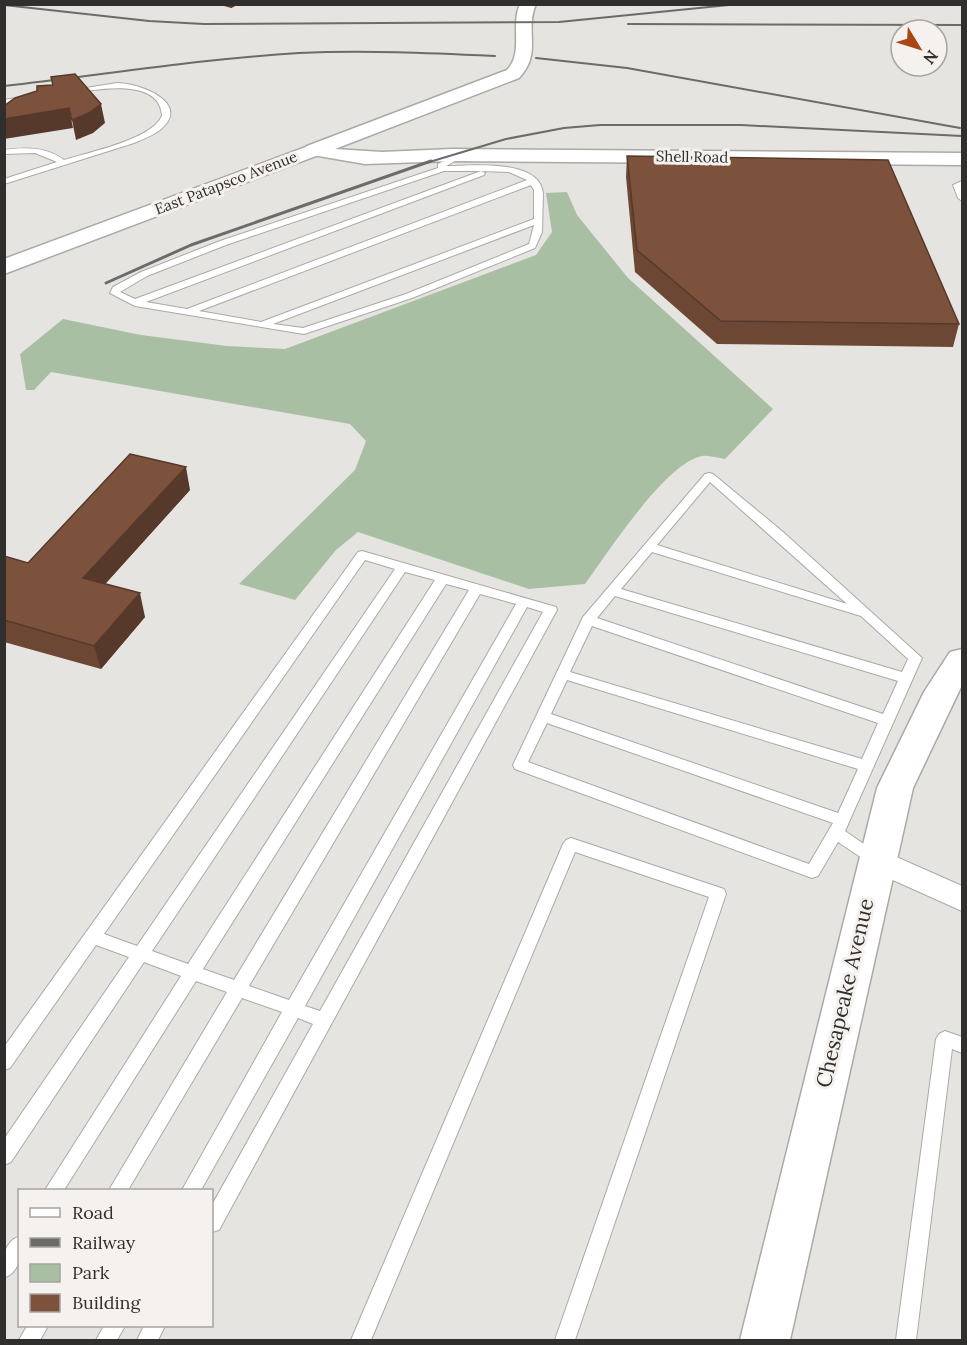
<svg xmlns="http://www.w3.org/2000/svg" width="967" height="1345" viewBox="0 0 967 1345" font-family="Lora,serif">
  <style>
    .green { fill: #a9bfa4 }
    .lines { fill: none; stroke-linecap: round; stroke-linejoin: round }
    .service-casing { stroke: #aba9a6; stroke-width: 2 }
    .minor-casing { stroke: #aba9a6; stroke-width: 2 }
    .tertiary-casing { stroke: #aba9a6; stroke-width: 3 }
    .secondary-casing { stroke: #aba9a6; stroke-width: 3 }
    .service { fill: #fff; fill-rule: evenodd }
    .minor { fill: #fff; fill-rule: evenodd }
    .tertiary { fill: #fff; fill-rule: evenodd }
    .secondary { fill: #fff; fill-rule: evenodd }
    .rail-far1 { stroke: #6c6b68; stroke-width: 2 }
    .rail { stroke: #6c6b68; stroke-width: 3 }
    .wall { fill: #6b4734 }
    .shaded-wall { fill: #57392b }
    .building { fill: #7c523d; stroke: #57392b; stroke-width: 1.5 }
    .labels { text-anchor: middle; stroke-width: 6; stroke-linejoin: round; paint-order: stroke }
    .far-street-label { font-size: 15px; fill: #302f2d; stroke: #f4f1ee }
    .near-street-label { font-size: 21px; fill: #302f2d; stroke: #f4f1ee }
  </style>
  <rect width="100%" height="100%" fill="#e6e4e0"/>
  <path class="green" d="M567,192L577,215L628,278L773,409L725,459C718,458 708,455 702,456C665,463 608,553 585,584L529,589L358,532L336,550L295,600L239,584L355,470L366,441L350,424L51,372L34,390H26L20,354L63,319L141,335L227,346L285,349L536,255L552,232L546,193Z"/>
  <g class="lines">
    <defs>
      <path id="service" d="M117,83C139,83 193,103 160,130C152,136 143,139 134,143L4,184V179L57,162L35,153L4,154V150C26,147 46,147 64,160C89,152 151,140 162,116C160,76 95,90 71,93L67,91Z
        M28,96H31V100L4,104V100Z
        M459,153L463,155L462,157L446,166C470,166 541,158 543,194L542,232L535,248L412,298L304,334L135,306L110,293L113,287L141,272L220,241L438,168V164ZM444,171H481L135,299L120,292L147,276L226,245ZM481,171L509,172L527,180L187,309L146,302L484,175L485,173ZM531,185L534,190V219L261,322L199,311ZM534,225L529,244L406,294L303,328L273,324Z
        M962,181V201L958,198L953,185Z
        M709,473L713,474L783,532L922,658L845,831L881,856L884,860L881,864L876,866L871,864L838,842L818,876L812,878L515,769L513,765L583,617L705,474ZM710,482L847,604L657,545ZM652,552L861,616L908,659L902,672L621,589ZM615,596L898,681L883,714L597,618ZM592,626L878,723L862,759L570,672ZM567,680L858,769L838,813L551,714ZM547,723L833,823L809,864L528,762Z
        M362,551L556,607L557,610L219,1230L212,1232V1205L313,1024L298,1018L201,1190H182L282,1012L242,998L128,1190H109L227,992L196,981L64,1190H45L181,976L144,962L11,1162L4,1165V1139L129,957L96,945L10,1068L4,1070V1047L358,552ZM365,560L395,569L137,946L104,934ZM405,572L435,580L188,964L152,951ZM446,584L469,590L234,980L203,969ZM480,594L516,604L289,1000L249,986ZM527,607L543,612L320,1011L305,1006Z
        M571,838L724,889L726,894L575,1340H555L709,897L575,852L371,1340H351L563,844L566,840Z
        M945,1031L962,1037V1053L952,1049L916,1340H896L936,1039L939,1034Z
        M20,1236C20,1252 23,1270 4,1278C4,1261 1,1243 20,1236Z
        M27,1326H48L40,1340H19Z
        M104,1326H125L117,1340H96Z
        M144,1326H165L158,1340H137Z"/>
      <path id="minor" d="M876,848L962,886V911L866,868L861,860L866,852Z"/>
      <path id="tertiary" d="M322,141L329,143L332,147L329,151L4,274V259Z
        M962,649V685L913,788L790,1340H740L877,788L924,692L950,652Z"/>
      <path id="secondary" d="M520,4H536C524,32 543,52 519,78L335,149L382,152L452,149L962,153V165L452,161L365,164L307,154L304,150L307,146L507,70C524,52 510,26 520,4Z"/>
    </defs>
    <use href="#service" class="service-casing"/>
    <use href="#minor" class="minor-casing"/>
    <use href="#tertiary" class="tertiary-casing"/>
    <use href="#secondary" class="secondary-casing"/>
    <use href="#service" class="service"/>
    <use href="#minor" class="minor"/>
    <use href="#tertiary" class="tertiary"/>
    <use href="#secondary" class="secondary"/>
    <path class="rail-far1" d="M4,5L149,21L204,24L559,22L739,4
      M628,24L962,25
      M536,58L627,68L960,128
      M4,86C102,75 200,59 299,53C364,50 430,53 495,56
      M426,163L506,139L564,128L600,125H741L962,136"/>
    <path class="rail" d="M106,283L191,245L431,161"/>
  </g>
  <path class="wall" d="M217,4H239L231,8Z
    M627,156L959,324L953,347L717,344L635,272L626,177Z
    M190,490L105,584L145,617L101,669L4,642V556L28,563Z"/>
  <path class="shaded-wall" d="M231,4H239L231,8Z
    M101,104L105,123L93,133L76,140L72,120Z
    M69,108L73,128L4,139V119Z
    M186,467L190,490L89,602L83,578Z
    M140,593L145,617L101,669L94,646Z"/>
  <path class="building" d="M75,74L101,104L89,113L72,120L69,108L4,119V106L15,98L37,91V86L53,85L51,77Z
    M627,156L888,160L959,324L721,321L637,250Z
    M130,454L186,467L83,578L140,593L94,646L4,620V556L28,563Z"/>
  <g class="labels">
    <g class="far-street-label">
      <text transform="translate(692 157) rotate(1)" y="5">Shell Road</text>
      <text transform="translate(226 183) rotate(-21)" y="5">East Patapsco Avenue</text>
    </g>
    <g class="near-street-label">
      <text transform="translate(845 993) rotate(-77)" y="7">Chesapeake Avenue</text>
    </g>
  </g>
  <rect width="967" height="1345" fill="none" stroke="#302f2d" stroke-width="12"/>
  <rect x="18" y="1189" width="195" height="138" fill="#f4f1ee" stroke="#a6a3a1" stroke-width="1.5"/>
  <rect x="30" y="1208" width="30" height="9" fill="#ffffff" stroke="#a6a3a1" stroke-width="1.5"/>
  <text x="72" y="1219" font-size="18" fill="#302f2d">Road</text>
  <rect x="30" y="1238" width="30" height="9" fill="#6c6b68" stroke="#a6a3a1" stroke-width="1.5"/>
  <text x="72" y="1249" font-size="18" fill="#302f2d">Railway</text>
  <rect x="30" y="1264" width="30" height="18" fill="#a9bfa4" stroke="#a6a3a1" stroke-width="1.5"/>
  <text x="72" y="1279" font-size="18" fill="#302f2d">Park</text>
  <rect x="30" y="1294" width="30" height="18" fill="#7c523d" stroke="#a6a3a1" stroke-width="1.5"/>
  <text x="72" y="1309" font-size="18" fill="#302f2d">Building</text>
  <g transform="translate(919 48) rotate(128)"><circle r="28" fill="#f4f1ee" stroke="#a6a3a1" stroke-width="1.5"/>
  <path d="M0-4.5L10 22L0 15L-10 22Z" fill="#aa4613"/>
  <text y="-9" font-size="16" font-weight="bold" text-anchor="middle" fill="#302f2d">N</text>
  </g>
</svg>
